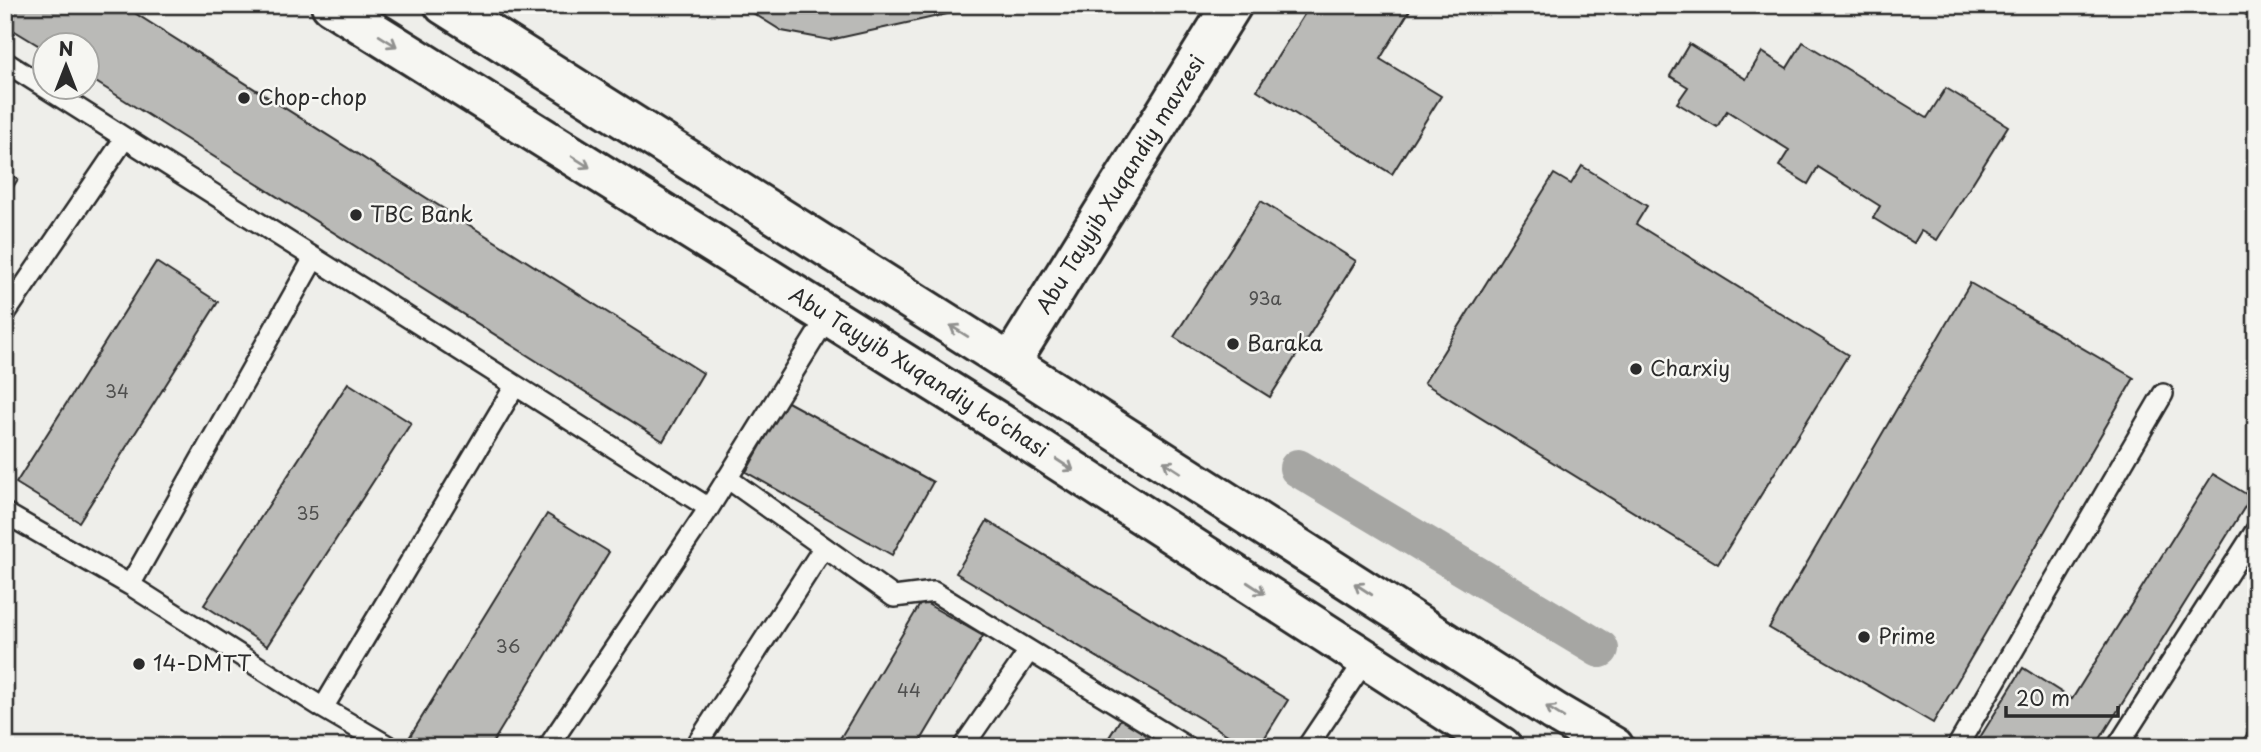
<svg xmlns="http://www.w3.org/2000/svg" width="2261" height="752" viewBox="0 0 2261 752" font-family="'Playpen Sans',sans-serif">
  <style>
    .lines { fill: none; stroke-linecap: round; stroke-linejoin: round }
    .canal { stroke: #a6a6a3; stroke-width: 38 }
    .building { fill: #babab7; stroke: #2b2b2b; stroke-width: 2 }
    .lane-casing { stroke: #2b2b2b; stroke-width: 24 }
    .secondary-casing { stroke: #2b2b2b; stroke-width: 44 }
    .lane { stroke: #f6f6f2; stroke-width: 19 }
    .secondary { stroke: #f6f6f2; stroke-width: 38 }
    .oneway { stroke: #90908e }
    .poi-dot { fill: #2b2b2b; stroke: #f6f6f2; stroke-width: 2.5 }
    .labels { text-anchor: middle; stroke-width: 5; stroke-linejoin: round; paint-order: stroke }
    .number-label { font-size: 18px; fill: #4f4f4e }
    .poi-label { font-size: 21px; fill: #2b2b2b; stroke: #f6f6f2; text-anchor: start }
    .street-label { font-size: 21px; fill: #2b2b2b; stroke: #f6f6f2 }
  </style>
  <rect width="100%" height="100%" fill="#eeeeea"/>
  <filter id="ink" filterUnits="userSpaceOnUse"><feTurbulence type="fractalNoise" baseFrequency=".0143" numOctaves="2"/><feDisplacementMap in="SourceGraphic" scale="14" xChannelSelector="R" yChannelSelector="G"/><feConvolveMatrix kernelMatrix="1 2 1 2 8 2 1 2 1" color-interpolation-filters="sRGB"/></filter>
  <g filter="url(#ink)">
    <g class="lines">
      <path class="canal" d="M1298,468L1600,649"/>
    </g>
    <path class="building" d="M5,5H122L703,373L663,441L88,77V46H46V50L5,25Z
      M740,5H988L830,40L782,31Z
      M1310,5H1413L1380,59L1441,96L1392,174L1257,90Z
      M1803,42L1927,118L1946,88L2008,126L1937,240L1921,231L1914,243L1873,218L1880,206L1818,167L1808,184L1779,166L1789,150L1727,111L1717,127L1677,103L1688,87L1670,76L1689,44L1746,79L1762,52L1787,68Z
      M1582,166L1647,206L1636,224L1848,355L1718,564L1424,383L1554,174L1571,184Z
      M5,171L18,179L5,200Z
      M1261,201L1356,261L1270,397L1174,337Z
      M156,262L218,302L79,522L16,483Z
      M1970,283L2134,378L1933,723L1769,628Z
      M348,383L411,423L267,646L204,605Z
      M786,401L933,482L892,555L746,472Z
      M2213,474L2251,497L2095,747H1974L2023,668L2072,699Z
      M547,514L609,552L490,747H413L406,743Z
      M987,521L1288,700L1259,747H1248L956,573Z
      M922,601L983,636L917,747H835Z
      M1123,715L1173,747H1103Z
      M2256,720V747H2239Z"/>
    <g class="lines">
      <defs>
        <path id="lane" d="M2251,5L2256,8
          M5,62L709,508
          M5,314L125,138
          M727,478L894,597L934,592L1187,747
          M5,513L130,585L323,708L390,747
          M130,585L314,258
          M323,708L515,386
          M548,747L709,508L828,316
          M695,747L824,547
          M963,747L1029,651
          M1307,747L1366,659
          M1957,747L2163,394
          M2117,747L2256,530"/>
        <g id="secondary">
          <path id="s1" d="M331,5L1000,423L1502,747"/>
          <path d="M444,5L1010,363L1556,713L1614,747"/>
          <path id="s2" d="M1010,363L1232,5"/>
        </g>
      </defs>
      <use href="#lane" class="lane-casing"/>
      <use href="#secondary" class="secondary-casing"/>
      <use href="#lane" class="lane"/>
      <use href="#secondary" class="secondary"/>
    </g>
    <defs><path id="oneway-shaft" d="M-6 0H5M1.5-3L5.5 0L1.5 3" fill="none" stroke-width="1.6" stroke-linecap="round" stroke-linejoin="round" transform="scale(1.75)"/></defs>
    <g class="oneway">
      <use href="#oneway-shaft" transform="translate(388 41) rotate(32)"/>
      <use href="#oneway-shaft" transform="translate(581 162) rotate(32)"/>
      <use href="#oneway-shaft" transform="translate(959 331) rotate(-148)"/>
      <use href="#oneway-shaft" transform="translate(1065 465) rotate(33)"/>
      <use href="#oneway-shaft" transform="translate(1172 467) rotate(-147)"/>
      <use href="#oneway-shaft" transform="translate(1256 588) rotate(33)"/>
      <use href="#oneway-shaft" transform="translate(1363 589) rotate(-147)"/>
      <use href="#oneway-shaft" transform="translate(1555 712) rotate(-148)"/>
    </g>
  </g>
  <g class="poi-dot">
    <circle cx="244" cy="98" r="7"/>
    <circle cx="356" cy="215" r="7"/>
    <circle cx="1233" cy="344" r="7"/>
    <circle cx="1636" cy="369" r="7"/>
    <circle cx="1864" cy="637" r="7"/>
    <circle cx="139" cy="664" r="7"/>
  </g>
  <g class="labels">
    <g class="number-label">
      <text x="1265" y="305">93a</text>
      <text x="117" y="398">34</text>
      <text x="308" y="520">35</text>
      <text x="508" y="653">36</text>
      <text x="909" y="697">44</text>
    </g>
    <g class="poi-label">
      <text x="258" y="105">Chop-chop</text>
      <text x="370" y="222">TBC Bank</text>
      <text x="1247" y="351">Baraka</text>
      <text x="1650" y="376">Charxiy</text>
      <text x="1878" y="644">Prime</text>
      <text x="153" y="671">14-DMTT</text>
    </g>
    <g class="street-label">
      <text dy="7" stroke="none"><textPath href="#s2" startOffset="210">Abu Tayyib Xuqandiy mavzesi</textPath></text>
      <text dy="7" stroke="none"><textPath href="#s1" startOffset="693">Abu Tayyib Xuqandiy ko'chasi</textPath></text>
    </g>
  </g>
  <rect width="2261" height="752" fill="none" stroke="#f6f6f2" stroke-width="28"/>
  <rect x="14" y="14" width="2233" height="724" fill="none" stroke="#2b2b2b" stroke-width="2.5" filter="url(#ink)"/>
  <g transform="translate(66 66)"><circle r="33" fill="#f6f6f2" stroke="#a5a5a2" stroke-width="2"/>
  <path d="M0-5L12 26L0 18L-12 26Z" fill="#2b2b2b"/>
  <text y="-10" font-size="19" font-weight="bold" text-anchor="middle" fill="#2b2b2b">N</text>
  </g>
  <path d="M2006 706v10h112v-10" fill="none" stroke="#2b2b2b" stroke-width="3.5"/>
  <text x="2016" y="706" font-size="21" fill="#2b2b2b" stroke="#f6f6f2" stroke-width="5" paint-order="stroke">20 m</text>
</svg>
